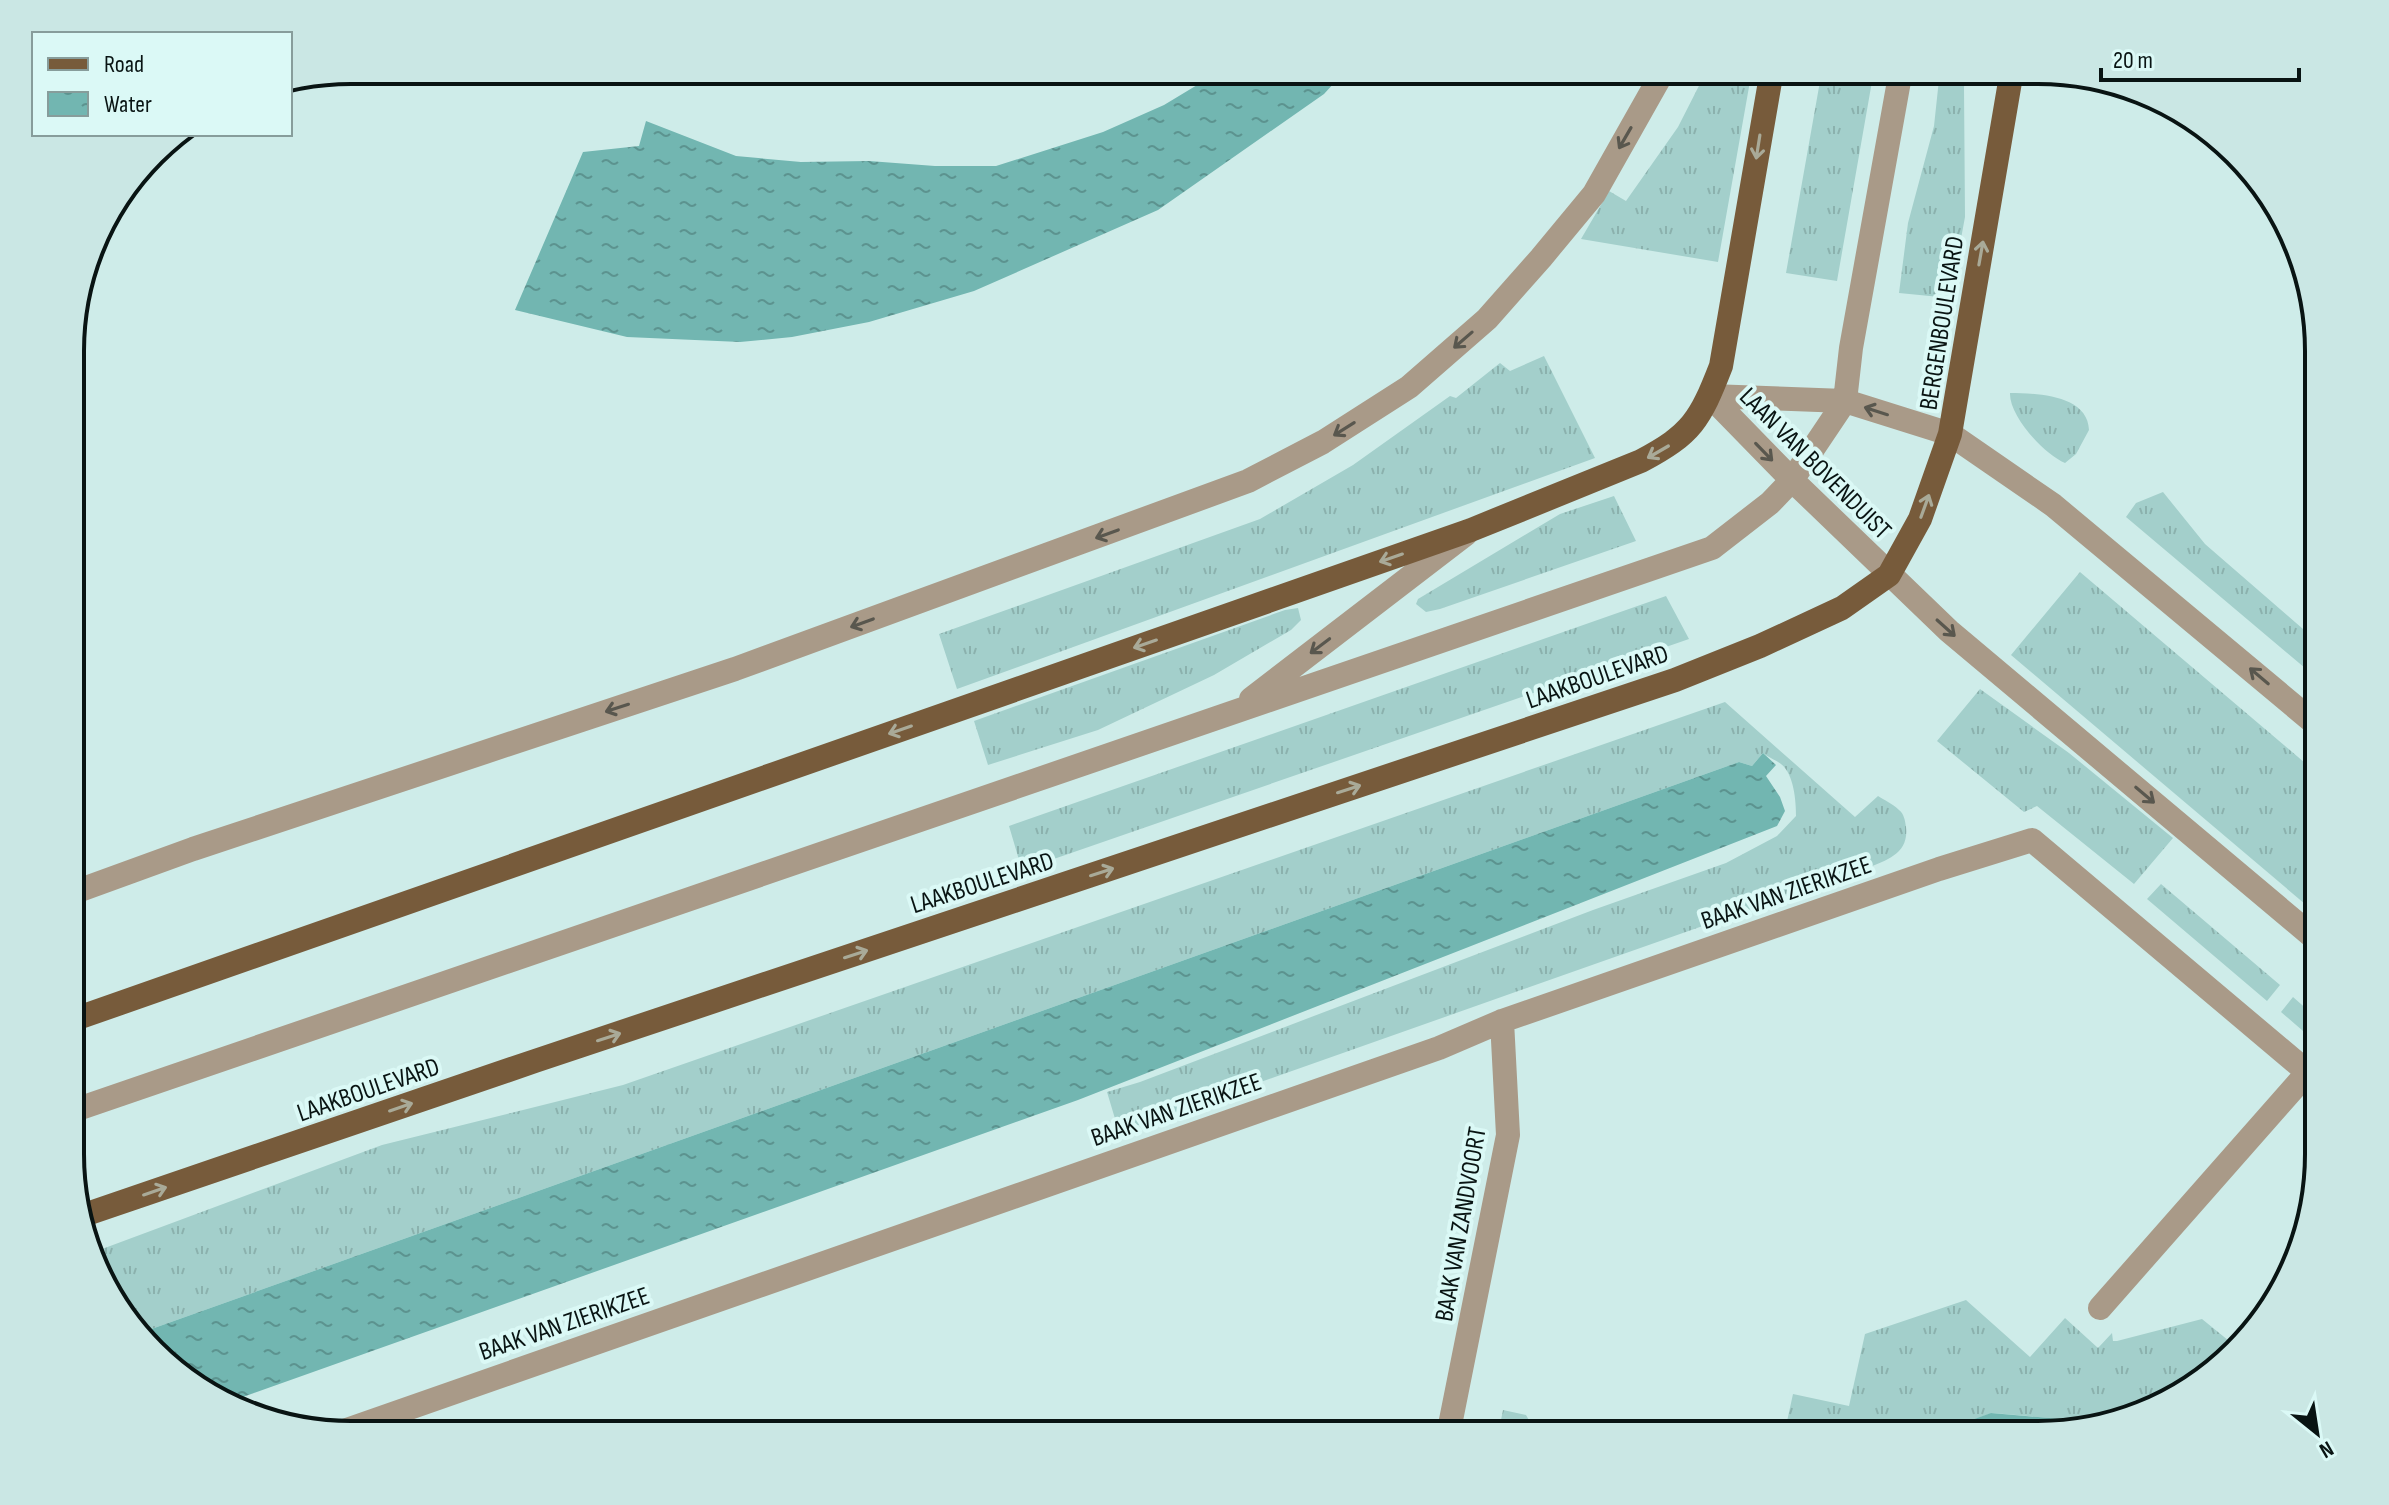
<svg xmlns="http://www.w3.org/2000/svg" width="2389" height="1505" viewBox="0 0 2389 1505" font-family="'Sofia Sans Condensed',sans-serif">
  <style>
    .grass { fill: url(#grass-tufts) }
    .water { fill: url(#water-ripples) }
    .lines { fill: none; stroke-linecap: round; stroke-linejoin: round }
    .minor { stroke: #a99a88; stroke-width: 24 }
    .major { stroke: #775b3b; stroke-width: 24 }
    .oneway { stroke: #59574e }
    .oneway2 { stroke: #a9aa98 }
    .labels { text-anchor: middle; stroke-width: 8; stroke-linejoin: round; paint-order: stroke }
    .street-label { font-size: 26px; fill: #091413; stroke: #dbf9f6 }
    .rim { fill: none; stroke: #091413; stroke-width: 4 }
  </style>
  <defs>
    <pattern id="grass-tufts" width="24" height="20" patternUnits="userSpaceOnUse" patternTransform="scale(2)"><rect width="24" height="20" fill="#a3cfcb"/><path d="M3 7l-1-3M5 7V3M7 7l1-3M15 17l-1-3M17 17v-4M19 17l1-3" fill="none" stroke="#8bb1ad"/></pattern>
    <pattern id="water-ripples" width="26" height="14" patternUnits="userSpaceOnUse" patternTransform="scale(2)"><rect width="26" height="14" fill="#72b6b1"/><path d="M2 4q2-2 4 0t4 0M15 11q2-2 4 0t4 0" fill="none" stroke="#5c938f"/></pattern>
  </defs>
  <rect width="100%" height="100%" fill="#ceece9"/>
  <path class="grass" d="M1707,70H1752L1718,262L1581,239L1609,191L1626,201L1678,127Z
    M1822,70H1874L1837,281L1786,273Z
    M1940,70H1968L1964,87L1965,217L1950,298L1899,293L1908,223L1934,126Z
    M1544,356L1595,458L957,689L939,634L1260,519L1353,465L1450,396L1456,398L1500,363L1510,371Z
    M2010,393C2037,393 2088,395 2089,430L2076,454L2065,463C2044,454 2009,416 2010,393Z
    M2163,492L2205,544L2318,642V679L2126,517L2136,503Z
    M1614,496L1636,541L1440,609L1426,612L1416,604L1418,599L1560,514Z
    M2080,572L2318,774V915L2011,655Z
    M1666,596L1689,639L1022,870L1009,826Z
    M1298,608L1301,620L1291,630L1214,675L1098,730L988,765L974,721L1285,610Z
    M1980,689L2069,753L2173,838L2134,884L2037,806L2024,812L1937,741Z
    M1725,702L1855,817L1878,796C1884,800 1893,804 1899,810C1904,814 1905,820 1906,827C1909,853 1888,860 1867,868L1119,1132L1107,1092L1140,1082L1593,910L1726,863L1777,836L1796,816C1796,801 1794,774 1781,764C1776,760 1769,758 1763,753L1752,766L1739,762L143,1332L108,1295L94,1252L382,1145L623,1085Z
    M2161,884L2280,985L2267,1001L2147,899Z
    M2293,997L2318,1019V1044L2281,1012Z
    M1966,1300L2030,1357L2065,1318L2098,1348L2112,1333L2113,1341H2117L2202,1319L2234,1345L2178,1398L2097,1422L1992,1413L1933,1434L1784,1435L1793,1394L1849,1406L1865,1334Z
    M1503,1410L1526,1415L1534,1429L1546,1435H1498Z
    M1687,1425L1742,1435H1670L1674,1428Z"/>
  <path class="water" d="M1222,70H1346L1324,94L1158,210L974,291L869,322L792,337L740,342L627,337L515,310L583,152L639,146L646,121L736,156L801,162L869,161L935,166H996L1103,132L1164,105Z
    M1763,753L1776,765L1766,776L1780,797L1785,811L1777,826L1078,1100L226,1403L195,1388L143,1332L1739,762L1752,766Z
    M1991,1413L2097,1422L2056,1434H1933Z"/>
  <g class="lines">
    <path class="minor" d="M1710,396L1792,480L1949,631L2318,941
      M1710,396L1845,401L1950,434L2053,505L2318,726
      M1251,699L1466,534
      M72,893L193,849L735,669L1248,481L1323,442L1409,387L1487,319L1541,258L1594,194L1664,70
      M72,1111L1712,548L1770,503L1792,480L1845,401L1851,348L1901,70
      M2100,1308L2308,1072
      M338,1433L1439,1048L1502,1021L1939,869L2032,840L2318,1081
      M1448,1435L1508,1135L1502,1021"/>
    <path class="major" d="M72,1020L1471,530L1641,461C1692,434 1700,420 1721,366L1772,70
      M81,1216L535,1061L1675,680L1760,646L1842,608L1889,575L1920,519L1950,434L2012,70"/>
  </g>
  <defs><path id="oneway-shaft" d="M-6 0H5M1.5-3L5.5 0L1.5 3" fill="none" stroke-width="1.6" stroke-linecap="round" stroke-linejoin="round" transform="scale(2)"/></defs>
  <g class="oneway">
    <use href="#oneway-shaft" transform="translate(1625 138) rotate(120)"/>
    <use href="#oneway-shaft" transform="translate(1463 340) rotate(139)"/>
    <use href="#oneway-shaft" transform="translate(1876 411) rotate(-162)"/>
    <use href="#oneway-shaft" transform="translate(1344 429) rotate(148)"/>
    <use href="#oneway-shaft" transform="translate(1764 452) rotate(46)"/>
    <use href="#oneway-shaft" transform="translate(1107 534) rotate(160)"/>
    <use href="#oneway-shaft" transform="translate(862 623) rotate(160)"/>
    <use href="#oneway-shaft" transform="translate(1946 628) rotate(42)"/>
    <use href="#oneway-shaft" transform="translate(1320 646) rotate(143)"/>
    <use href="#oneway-shaft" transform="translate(2259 676) rotate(-140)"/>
    <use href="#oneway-shaft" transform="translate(617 708) rotate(162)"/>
    <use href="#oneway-shaft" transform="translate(2145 795) rotate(40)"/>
  </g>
  <g class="oneway2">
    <use href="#oneway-shaft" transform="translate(1758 147) rotate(99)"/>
    <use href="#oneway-shaft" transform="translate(1981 253) rotate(-80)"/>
    <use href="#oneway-shaft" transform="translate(1658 452) rotate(150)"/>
    <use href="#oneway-shaft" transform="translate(1925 506) rotate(-70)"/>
    <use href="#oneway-shaft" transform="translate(1391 558) rotate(161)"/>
    <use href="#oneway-shaft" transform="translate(1145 644) rotate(161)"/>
    <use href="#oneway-shaft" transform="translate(900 730) rotate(161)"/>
    <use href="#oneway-shaft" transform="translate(1349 789) rotate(-18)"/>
    <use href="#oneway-shaft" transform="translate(1102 872) rotate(-18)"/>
    <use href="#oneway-shaft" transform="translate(856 954) rotate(-18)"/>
    <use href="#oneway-shaft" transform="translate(609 1037) rotate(-18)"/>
    <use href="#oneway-shaft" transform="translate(401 1107) rotate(-19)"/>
    <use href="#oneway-shaft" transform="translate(155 1191) rotate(-19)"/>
  </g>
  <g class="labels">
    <g class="street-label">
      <text transform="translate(1941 323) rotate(-81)" y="9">BERGENBOULEVARD</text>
      <text transform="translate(1816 463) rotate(45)" y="9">LAAN VAN BOVENDUIST</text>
      <text transform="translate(1597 676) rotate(-19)" y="9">LAAKBOULEVARD</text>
      <text transform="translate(982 882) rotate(-18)" y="9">LAAKBOULEVARD</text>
      <text transform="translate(1786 892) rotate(-19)" y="9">BAAK VAN ZIERIKZEE</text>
      <text transform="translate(368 1089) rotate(-19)" y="9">LAAKBOULEVARD</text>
      <text transform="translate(1176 1109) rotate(-19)" y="9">BAAK VAN ZIERIKZEE</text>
      <text transform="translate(1460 1224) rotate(-80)" y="9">BAAK VAN ZANDVOORT</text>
      <text transform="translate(564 1323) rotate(-19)" y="9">BAAK VAN ZIERIKZEE</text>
    </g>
  </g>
  <path d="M0 0H2389V1505H0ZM351 84H2038A267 267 0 0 1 2305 351V1154A267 267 0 0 1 2038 1421H351A267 267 0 0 1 84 1154V351A267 267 0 0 1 351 84Z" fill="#cae7e4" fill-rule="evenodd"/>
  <path class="rim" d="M351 84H2038A267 267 0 0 1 2305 351V1154A267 267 0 0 1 2038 1421H351A267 267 0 0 1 84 1154V351A267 267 0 0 1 351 84Z"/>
  <rect x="32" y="32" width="260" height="104" fill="#dbf9f6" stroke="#879d9b" stroke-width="2"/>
  <rect x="48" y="58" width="40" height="12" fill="#775b3b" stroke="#879d9b" stroke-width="2"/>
  <text x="104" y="72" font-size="24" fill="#091413">Road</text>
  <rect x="48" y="92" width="40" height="24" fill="url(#water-ripples)" stroke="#879d9b" stroke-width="2"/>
  <text x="104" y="112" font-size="24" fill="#091413">Water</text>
  <g transform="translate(2317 1433) rotate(150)" stroke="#dbf9f6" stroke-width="6" paint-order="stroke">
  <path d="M0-6L14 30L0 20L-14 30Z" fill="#091413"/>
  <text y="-12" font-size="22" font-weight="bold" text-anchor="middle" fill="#091413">N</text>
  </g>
  <path d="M2101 68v12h198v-12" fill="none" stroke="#091413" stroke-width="4"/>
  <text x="2113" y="68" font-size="24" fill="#091413" stroke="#dbf9f6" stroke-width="6" paint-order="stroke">20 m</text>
</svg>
